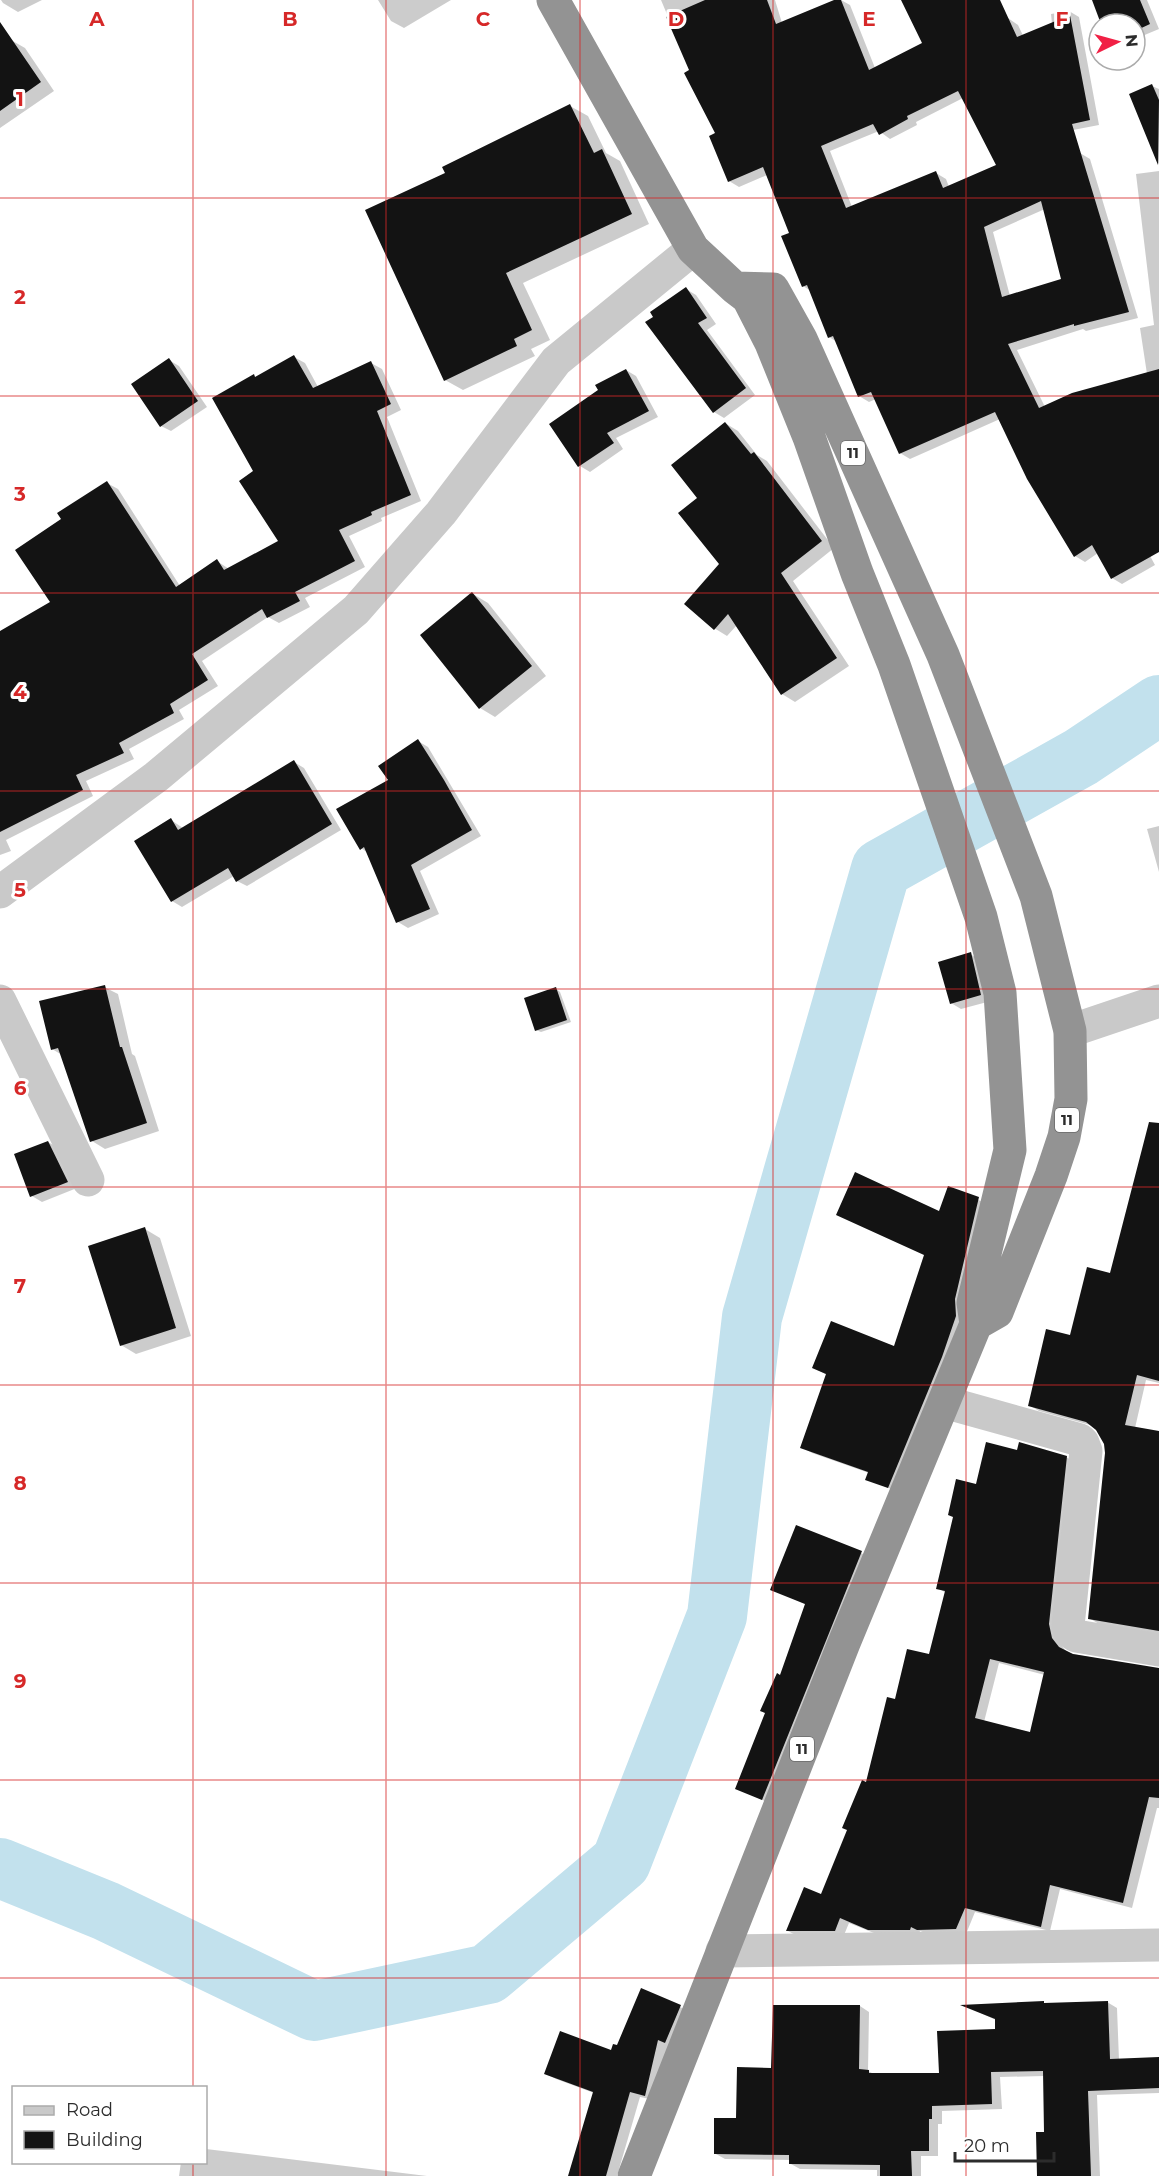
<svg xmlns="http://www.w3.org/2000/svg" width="1159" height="2176" viewBox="0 0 1159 2176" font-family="Montserrat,sans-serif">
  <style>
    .shadow { fill: #0003; fill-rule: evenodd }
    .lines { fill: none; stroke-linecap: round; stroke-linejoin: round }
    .river { stroke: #c2e1ed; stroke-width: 60 }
    .building { fill: #131313; fill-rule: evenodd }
    .minor { stroke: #c9c9c9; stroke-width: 33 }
    .highway { stroke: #939393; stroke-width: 33 }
    .grid { fill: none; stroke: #d62828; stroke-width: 1.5; stroke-opacity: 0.55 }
    .labels { text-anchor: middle; stroke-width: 6; stroke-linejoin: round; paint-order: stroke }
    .shield { fill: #fff; stroke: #6b6b6b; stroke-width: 1.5 }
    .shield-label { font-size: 15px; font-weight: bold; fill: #2c2c2c }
    .grid-label { font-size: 20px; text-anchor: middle; font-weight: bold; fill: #d62828; stroke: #fff; stroke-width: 6; stroke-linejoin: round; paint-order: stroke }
  </style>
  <rect width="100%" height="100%" fill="#fff"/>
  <path class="shadow" d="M1,0H42L18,12L3,3Z
    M378,0H451L404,28L391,21Z
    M661,0H775L782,23L841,0L850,5L875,68L924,43L903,0H982L1018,25L1062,118L1051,14L1069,11L1079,17L1099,125L1073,130L1080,153L1090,159L1138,318L1086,331L1083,329L1017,350L1045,407L1147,374L1140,328L1154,325L1136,174L1159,171V534L1143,543L1155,565L1122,584L1112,578L1098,553L1085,562L1075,556L1000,419L910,459L900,453L876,399L869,402L859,396L837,342L829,337L811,291L803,286L791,234L767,175L739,187L729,181L717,134ZM963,98L998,166L949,187L946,179L936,173L852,207L830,151L879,131L890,139L917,125L916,122ZM1045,209L1063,280L1010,296L993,232Z
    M1093,0H1147L1159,29L1135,39V24H1103Z
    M11,40L25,48L54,91L0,128V48Z
    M1152,86L1159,89V165L1131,94Z
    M570,106L588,116L606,153L620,161L649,224L523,283L550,340L531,349L535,356L463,390L445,380L447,174Z
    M686,289L696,295L716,324L707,330L755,395L724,418L714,412Z
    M294,357L305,363L318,387L371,363L382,369L401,410L387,417L421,501L381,518L382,521L349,536L365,567L305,598L310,607L279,623L268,617L202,661L218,686L179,710L184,719L129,749L134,759L86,781L93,796L6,840L11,851L0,855V632L52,602L63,519L107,483L118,489L180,586L217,561L229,569L280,542L255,471L254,376L257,378Z
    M169,360L179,366L207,407L171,431L161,426Z
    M626,370L636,376L658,417L616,438L623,449L590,472L580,466L551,424Z
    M725,423L738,431L757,455L767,461L834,548L793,581L849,666L795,702L782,694L737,625L727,636L714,628L721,564L699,498Z
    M473,594L488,603L546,676L495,717L480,708L422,635Z
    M418,741L428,747L481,836L420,871L439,914L408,928L398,922L368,853L361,848L390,780Z
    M294,762L304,768L341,830L247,886L237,881L234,876L182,907L172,901L171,820L183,828Z
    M1159,826V872L1147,829Z
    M970,954L980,960L991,1001L961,1009L951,1003Z
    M104,987L118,994L132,1054L135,1056L159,1131L105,1149L92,1141L62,1055L52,1049Z
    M556,989L560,992L571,1022L541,1032L536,1030Z
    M1159,1137V1383L1146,1380L1135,1428L1159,1433V1634L1099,1624L1089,1618L1106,1453L1105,1444L1094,1426L1039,1411L1029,1405L1111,1275Z
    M48,1142L58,1148L77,1188L42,1202L32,1196Z
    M949,1188L988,1204L965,1322L898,1492L867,1479L869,1473L812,1453L802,1447L827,1375L814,1368L895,1348Z
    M145,1229L160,1238L191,1336L136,1354L121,1345Z
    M1018,1452L1066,1457L1076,1463L1061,1645L1068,1653L1159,1670V1808H1157L1132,1908L1060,1889L1050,1931L975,1912L966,1934H928L920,1931L919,1934L879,1935L849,1923L844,1935L797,1936L788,1931L822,1896L867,1784L896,1701L930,1656L946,1593L938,1588L977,1485ZM999,1663L1045,1675L1031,1734L984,1722Z
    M861,1553L874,1560L775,1806L737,1788L781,1677L807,1605L772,1589Z
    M1107,2002L1117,2008L1119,2060L1159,2059V2093L1097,2095L1100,2176H1039L1046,2134L1044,2076L1000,2077L1002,2109L942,2111V2124H938V2156H921V2176H877V2170L800,2169L791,2164V2160L725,2159L716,2154L773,2069L860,2006L869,2012L868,2071L874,2074L940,2075L996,2030V2020L972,2009Z
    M680,2007L690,2012L655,2100L640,2097L617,2176H578L594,2093L556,2079L546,2074L612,2052Z
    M206,2149L427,2176H179L181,2162H206Z"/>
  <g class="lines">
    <path class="river" d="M0,1868L106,1911L314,2011L488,1974L621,1862L717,1616L752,1317L881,869L1081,757L1159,705"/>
  </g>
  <path class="building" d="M705,0H767L776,24L834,0H841L869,70L922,43L901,0H1000L1017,37L1070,15L1090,120L1072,124L1129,312L1074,326V324L1008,344L1039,408L1072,393L1159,369V552L1111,579L1092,545L1074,557L1027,479L995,412L899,454L871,392L858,397L833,336L828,338L807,285L802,287L781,236L789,233L763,167L728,182L709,136L715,133L684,73L689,70L666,17ZM958,91L996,165L943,188L936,171L846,208L821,146L873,124L879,135L908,119L907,116ZM1041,201L1061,279L1002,297L984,227Z
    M1092,0H1140L1150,24L1135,31V24H1101Z
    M0,22L41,82L0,111Z
    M1152,84L1159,100L1158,165L1129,94Z
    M570,104L594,153L602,149L632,214L506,273L532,330L514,339L517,346L444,381L365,210L445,173L442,167Z
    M686,287L707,318L698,323L746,388L713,413L645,322L653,317L650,312Z
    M294,355L313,388L371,361L391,404L377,411L411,495L371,512L372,515L339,530L355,561L295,592L300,601L267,618L262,609L192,654L208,680L170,704L174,713L119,743L124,753L76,775L83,790L0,832V631L50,602L15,550L61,519L57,513L107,481L176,587L217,559L224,570L278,541L239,481L253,471L212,398L254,374L255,377Z
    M169,358L198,401L160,427L131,384Z
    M626,369L649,411L607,433L614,443L578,467L549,424L598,390L595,385Z
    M725,422L751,454L754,452L822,541L781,573L837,658L781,695L728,614L714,630L684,604L719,564L678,513L697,498L671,465Z
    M472,592L532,666L479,709L420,635Z
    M418,739L444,780L472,830L411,865L430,909L396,923L364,847L360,850L336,809L388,780L378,766Z
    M294,760L332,824L236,882L228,868L171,902L134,841L171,818L178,830Z
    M971,952L981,995L950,1004L938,962Z
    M105,985L120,1047H122L147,1123L90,1142L58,1048L51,1050L39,1001Z
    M556,987L567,1020L535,1031L524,998Z
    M1149,1122L1159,1123V1381L1137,1375L1125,1425L1159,1431V1631L1088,1619L1105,1453L1104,1444L1096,1430L1086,1422L1028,1406L1046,1329L1070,1335L1087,1267L1110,1273Z
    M48,1141L68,1182L30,1197L14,1154Z
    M855,1172L939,1211L948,1186L979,1197L955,1299L956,1316L942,1357L888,1488L865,1480L868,1472L800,1448L826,1374L812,1368L831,1321L894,1346L924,1255L836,1215Z
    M145,1227L176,1328L120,1346L88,1246Z
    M986,1442L1017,1450L1019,1442L1067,1456L1049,1624L1052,1638L1059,1647L1073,1654L1159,1668V1798L1149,1797L1123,1903L1050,1885L1041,1927L965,1908L956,1929L917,1930L911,1927L910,1930H868L840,1918L835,1931H786L804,1887L821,1894L847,1830L842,1828L862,1780L866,1782L887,1697L895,1699L907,1649L929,1654L945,1591L936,1589L953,1517L948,1515L956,1479L976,1484ZM990,1659L1044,1672L1030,1732L975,1718Z
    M796,1525L862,1551L762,1800L735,1789L765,1713L760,1711L777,1673L780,1675L805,1604L770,1590Z
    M641,1988L681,2005L665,2043L658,2040L645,2096L630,2092L606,2176H568L593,2092L544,2074L560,2031L611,2050L613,2044L617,2045Z
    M1044,2001V2003L1108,2001L1110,2059L1159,2057V2088L1088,2091L1091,2176H1037L1036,2132H1044L1043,2071L991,2072L992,2104L932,2106V2119H929V2151H911L912,2176H880V2165L789,2164V2155L714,2154V2118H736L737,2067L771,2068L773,2005H860L859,2069L869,2070V2073H939L937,2031L995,2029V2019L960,2005Z"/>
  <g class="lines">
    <path class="minor" d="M0,892L156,777L356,610L441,513L556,361L693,249
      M0,1001L88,1180
      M1070,1031L1159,1001
      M944,1402L1080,1440L1083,1443L1086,1451L1068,1626L1070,1632L1076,1636L1159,1650
      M722,1951L1159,1945"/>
    <path class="highway" d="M553,0L693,249L735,288L748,298L771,343L809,437L857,573L894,665L981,917L1000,993L1010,1150L973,1303L976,1324L844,1643L634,2176
      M735,288L773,289L801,339L943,655L1036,896L1070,1031L1071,1099L1064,1137L1051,1176L997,1312L976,1324"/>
  </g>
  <path class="grid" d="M193,0V2088M386,0V2176M580,0V2176M773,0V2176M966,0V2176M0,198H1159M0,396H1159M0,593H1159M0,791H1159M0,989H1159M0,1187H1159M0,1385H1159M0,1583H1159M0,1780H1159M0,1978H1159M193,2162V2176"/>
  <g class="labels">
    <g class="shield">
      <rect x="841" y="441" width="24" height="24" rx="4.5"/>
      <rect x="1055" y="1108" width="24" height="24" rx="4.5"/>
      <rect x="790" y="1737" width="24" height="24" rx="4.5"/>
    </g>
    <g class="shield-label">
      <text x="853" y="458">11</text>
      <text x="1067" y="1125">11</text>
      <text x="802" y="1754">11</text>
    </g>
  </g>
  <g class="grid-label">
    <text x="97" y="26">A</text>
    <text x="290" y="26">B</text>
    <text x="483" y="26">C</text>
    <text x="676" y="26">D</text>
    <text x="869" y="26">E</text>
    <text x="1062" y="26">F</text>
    <text x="20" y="106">1</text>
    <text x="20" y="304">2</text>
    <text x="20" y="501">3</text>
    <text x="20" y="699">4</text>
    <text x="20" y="897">5</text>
    <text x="20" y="1095">6</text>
    <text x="20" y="1293">7</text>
    <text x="20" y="1490">8</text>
    <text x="20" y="1688">9</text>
  </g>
  <rect x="12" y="2086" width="195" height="78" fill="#ffffff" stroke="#ababab" stroke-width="1.5"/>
  <rect x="24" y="2106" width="30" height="9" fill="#c9c9c9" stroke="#ababab" stroke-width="1.5"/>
  <text x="66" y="2116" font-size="18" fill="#2c2c2c">Road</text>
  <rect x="24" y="2131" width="30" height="18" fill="#131313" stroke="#ababab" stroke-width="1.5"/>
  <text x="66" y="2146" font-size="18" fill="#2c2c2c">Building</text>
  <g transform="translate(1117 42) rotate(85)"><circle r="28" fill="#ffffff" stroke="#ababab" stroke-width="1.5"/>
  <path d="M0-4.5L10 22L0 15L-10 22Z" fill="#f12045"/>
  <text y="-9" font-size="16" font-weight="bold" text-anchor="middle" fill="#2c2c2c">N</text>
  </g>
  <path d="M955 2152v9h99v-9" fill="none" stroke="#2c2c2c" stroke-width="3"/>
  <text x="964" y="2152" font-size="18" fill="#2c2c2c" stroke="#ffffff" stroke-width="4.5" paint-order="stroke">20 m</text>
</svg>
